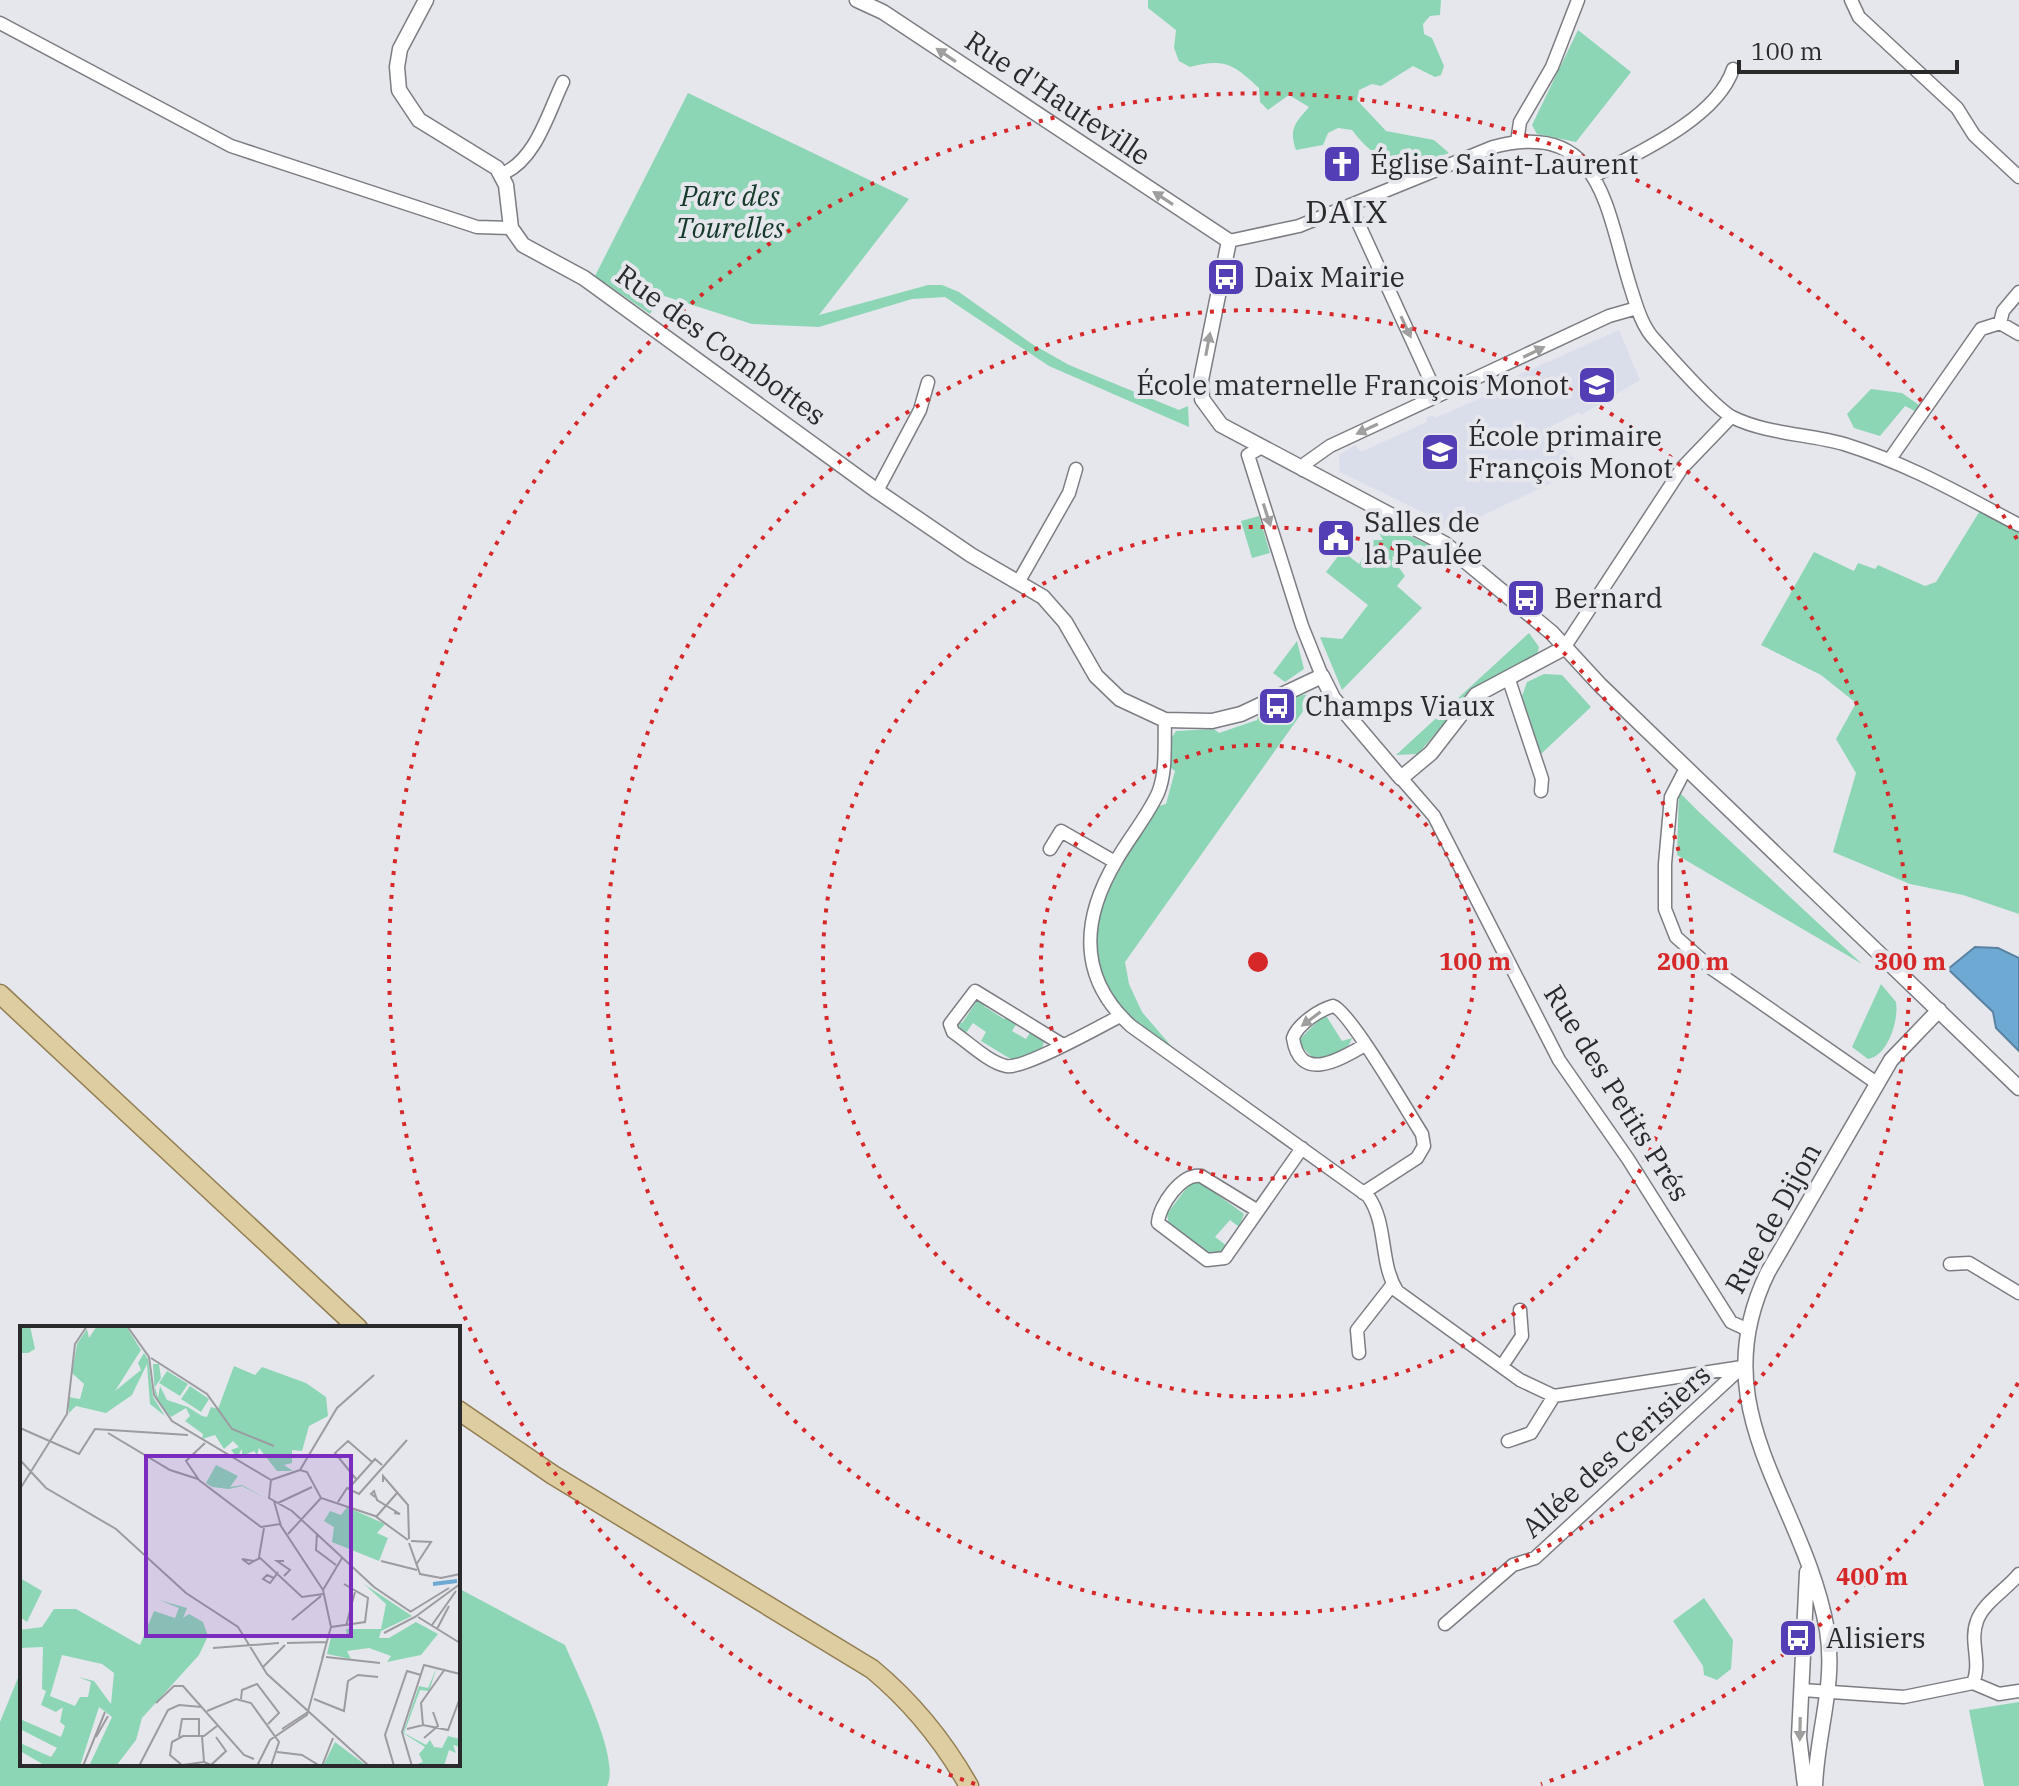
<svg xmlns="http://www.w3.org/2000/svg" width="2019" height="1786" viewBox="0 0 2019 1786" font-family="'IBM Plex Serif',serif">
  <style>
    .built { fill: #daddea }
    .green { fill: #8cd6b5 }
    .water { fill: #6ea9d4; stroke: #5a83a2; stroke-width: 2 }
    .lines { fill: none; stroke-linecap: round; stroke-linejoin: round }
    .minor-casing { stroke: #7c7d82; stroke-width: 15 }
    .tertiary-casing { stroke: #7c7d82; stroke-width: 17 }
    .primary-casing { stroke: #927e50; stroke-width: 21 }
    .minor { stroke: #fff; stroke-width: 12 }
    .tertiary { stroke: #fff; stroke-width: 14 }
    .primary { stroke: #dfcda2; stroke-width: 18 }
    .oneway { fill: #9f9fa0 }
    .ring { fill: none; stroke: #d62828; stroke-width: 4; stroke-dasharray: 4 8 }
    .labels { text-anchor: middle; stroke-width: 8; stroke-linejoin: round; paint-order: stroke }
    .street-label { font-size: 28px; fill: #2a2a2c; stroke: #e6e7ed }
    .poi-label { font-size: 28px; fill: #2a2a2c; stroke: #e6e7ed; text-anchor: start }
    .park-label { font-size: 28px; font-style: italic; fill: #17392b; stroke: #e6e7ed }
    .quarter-label { font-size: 32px; letter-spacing: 2px; fill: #2a2a2c; stroke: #e6e7ed }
    .inset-river { fill: none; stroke: #6ea9d4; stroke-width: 4 }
    .inset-road { fill: none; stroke: #9b9ba0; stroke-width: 2 }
    .view { fill: #7b2cbf; fill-opacity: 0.15; stroke: #7b2cbf; stroke-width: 4 }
    .inset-edge { fill: none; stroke: #2a2a2c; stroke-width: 4 }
    .centre { fill: #d62828; stroke: #e6e7ed; stroke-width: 4 }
    .ring-label { font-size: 24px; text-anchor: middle; font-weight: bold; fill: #d62828; stroke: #e6e7ed; stroke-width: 8; stroke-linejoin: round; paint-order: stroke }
  </style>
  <rect width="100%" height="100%" fill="#e6e7ed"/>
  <path class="built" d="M1619,330L1640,380L1581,415L1579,412L1542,431L1576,460L1571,463L1576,470L1556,481L1451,530L1437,519L1340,472L1339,455L1355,445L1361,452L1427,422L1426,418L1433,415L1435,418L1483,397L1481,392Z"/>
  <path class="green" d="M1148,0H1441L1440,15L1430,16L1423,24L1424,34L1432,38L1444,66L1441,75L1435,77L1413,66L1381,86L1372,84L1359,90L1357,100L1386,131L1434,140L1449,153C1405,169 1381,168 1352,130L1338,128L1328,133L1323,145L1296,150C1288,129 1296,122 1309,107L1289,95L1268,110L1260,102L1259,88C1233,64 1225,58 1190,67L1179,61L1174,48L1176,30L1148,8Z
    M1578,30L1631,72L1576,142L1537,134L1532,125Z
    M688,93L909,199L819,315L928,285H942L959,292L1032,344L1069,365L1179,410L1188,406L1189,427L1049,366L945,297L912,299L819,327L752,324L661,295L650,314L595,276Z
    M1871,389L1902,393L1919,405L1915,411L1905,406L1880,436L1854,428L1847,414Z
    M1981,509L2019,532V914L1963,895L1910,884L1833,852L1856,773L1836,739L1856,703L1821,675L1761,645L1814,552L1854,571L1858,563L1875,569L1878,565L1925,586L1936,582Z
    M1259,516L1270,553L1252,558L1241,521Z
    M1383,529L1393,534L1396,529L1431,546L1450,564L1448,567L1432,554L1425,561L1403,545L1392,558L1405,576L1397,586L1422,608L1342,690L1320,637L1342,639L1368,605L1326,572L1342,551L1359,564L1374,540H1383L1379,533Z
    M1529,633L1539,647L1537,655L1473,689L1418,754L1396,755Z
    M1297,641L1304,669L1285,682L1273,673Z
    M1544,674L1562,675L1591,707L1541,754L1522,696L1527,682Z
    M1312,694L1320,700H1311L1125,962L1129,984L1142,1012L1178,1054C1160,1041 1140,1029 1125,1012C1061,939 1119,871 1159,806L1166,804L1175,771L1171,768L1172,737L1176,731L1214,729L1219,733L1257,720L1258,716L1295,696Z
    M1679,792L1699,812L1862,964L1677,855Z
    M1881,984L1896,1002C1899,1020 1888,1056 1868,1059L1852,1047Z
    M979,998L986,1002L984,1006L1004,1019L1007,1015L1017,1023L1012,1031L1026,1039L1031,1031L1045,1040L1042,1048L1014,1061L981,1041L986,1032L973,1023L966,1033L960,1029L958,1021L962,1023Z
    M1325,1014L1342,1041L1352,1038C1345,1057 1332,1059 1314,1059L1301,1046V1038Z
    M1191,1182H1200L1244,1214L1239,1227L1230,1220L1215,1237L1227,1246L1218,1254L1206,1253L1169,1227L1167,1214Z
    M458,1588L565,1645C577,1674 621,1759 607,1786H0V1722L22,1668V1764H458Z
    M1704,1598L1733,1640L1731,1669L1717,1680L1704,1675L1703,1666L1673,1621Z
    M2019,1702V1786H1984L1969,1710Z"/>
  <path class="water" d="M1975,947L1998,948L2019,958V1051L1996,1028L1993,1012L1948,969Z"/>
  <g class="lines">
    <defs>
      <path id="minor" d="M1851,0L1859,17L1957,108L1974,135L2019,177
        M0,23L231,146L477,227L511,228
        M1517,142L1520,122L1552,67L1578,0
        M502,174C536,160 548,113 563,82
        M1594,176C1638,153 1717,118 1733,69
        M1350,205L1437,395
        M1229,241L1299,226L1493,147C1604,118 1606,213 1632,292C1637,308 1643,328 1655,340C1671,358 1714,407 1732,417C1766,434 1809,434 1844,444C1911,465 1958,493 2019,525
        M2000,323L2003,311L2019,292
        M1260,448L1248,455L1302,626L1322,676
        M1890,459L1981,329L2000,323L2019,334
        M1303,470L1306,463L1330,446L1609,316L1637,308
        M877,491L920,410L928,382
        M1019,581L1069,493L1076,469
        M1564,648L1682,468L1731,417
        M1508,677L1542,779L1541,791
        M1165,720C1164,744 1167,771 1158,793C1147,817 1129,838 1116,861C1081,920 1078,978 1131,1026L1368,1196C1388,1224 1379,1262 1397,1291L1520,1380L1554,1396L1742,1367
        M1686,768L1671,797L1665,864V909L1676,937L1711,968L1878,1084
        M1401,778L1434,816L1559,1060L1628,1159L1731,1322L1746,1329
        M1050,849L1061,831L1115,862
        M1063,1045L975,991L950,1024L953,1032C968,1042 988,1062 1006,1066C1022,1070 1101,1026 1120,1016
        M1363,1193L1417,1158L1424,1146L1422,1134C1409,1114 1349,1010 1333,1006C1319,1010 1298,1024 1293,1038C1300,1085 1342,1058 1365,1045
        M1258,1211L1201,1176C1182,1173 1159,1205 1158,1223L1207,1260L1225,1258L1302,1148
        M1950,1264L1969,1263L2019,1293
        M1359,1353L1357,1330L1393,1284
        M1502,1366L1522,1336L1520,1310
        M1508,1441L1531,1433L1554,1396
        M1445,1624L1513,1565L1535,1558L1742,1367
        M1973,1683C1982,1662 1969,1642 1977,1621C1983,1603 2007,1589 2019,1574
        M1802,1690L1904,1697L1973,1683L1999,1694L2019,1691"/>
      <path id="tertiary" d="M426,0L400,49L397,67L399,90L419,120L497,168L506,185L511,228L523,245L584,278L877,491L971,555L1043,597L1065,622L1096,676L1120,699L1165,720L1212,721L1241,714L1322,676L1333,698L1401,778L1431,753L1476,695L1564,648
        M857,0L883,12L1229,241L1201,380L1202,399L1221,425L1445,544L1552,633L1600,685L2019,1088
        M1805,1786L1799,1737L1807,1572
        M1815,1786C1817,1732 1836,1684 1827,1630C1804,1499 1700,1411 1768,1272L1891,1060L1939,1010"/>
      <path id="primary" d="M0,994L358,1328
        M458,1410L553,1475L872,1669C913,1703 943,1740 969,1786"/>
    </defs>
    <use href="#minor" class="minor-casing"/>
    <use href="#tertiary" class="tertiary-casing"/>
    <use href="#primary" class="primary-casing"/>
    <use href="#minor" class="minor"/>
    <use href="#tertiary" class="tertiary"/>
    <use href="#primary" class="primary"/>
  </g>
  <defs><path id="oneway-solid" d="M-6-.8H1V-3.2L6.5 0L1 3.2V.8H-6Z" transform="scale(2)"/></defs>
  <g class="oneway">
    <use href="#oneway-solid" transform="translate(946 55) rotate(-146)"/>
    <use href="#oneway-solid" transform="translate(1163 198) rotate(-147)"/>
    <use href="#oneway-solid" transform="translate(1406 327) rotate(65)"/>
    <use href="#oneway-solid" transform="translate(1208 344) rotate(-79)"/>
    <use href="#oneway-solid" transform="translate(1534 352) rotate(-26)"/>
    <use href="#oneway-solid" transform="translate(1367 429) rotate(155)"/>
    <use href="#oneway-solid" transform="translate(1267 515) rotate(72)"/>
    <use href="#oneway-solid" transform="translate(1311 1019) rotate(143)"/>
    <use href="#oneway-solid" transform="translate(1800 1729) rotate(91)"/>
  </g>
  <g class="ring">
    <circle cx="1258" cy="962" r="217"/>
    <circle cx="1258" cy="962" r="435"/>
    <circle cx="1258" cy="962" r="652"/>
    <path d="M2018 1383A869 869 0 0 1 1541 1784M975 1784A869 869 0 1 1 2018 541"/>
  </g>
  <defs>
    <symbol id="church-square" viewBox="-11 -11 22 22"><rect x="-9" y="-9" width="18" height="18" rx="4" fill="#533eb6" stroke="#e6e7ed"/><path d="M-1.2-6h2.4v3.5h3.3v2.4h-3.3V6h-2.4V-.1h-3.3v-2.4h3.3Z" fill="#fff"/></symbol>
    <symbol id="bus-square" viewBox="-11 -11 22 22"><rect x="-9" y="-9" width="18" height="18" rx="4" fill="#533eb6" stroke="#e6e7ed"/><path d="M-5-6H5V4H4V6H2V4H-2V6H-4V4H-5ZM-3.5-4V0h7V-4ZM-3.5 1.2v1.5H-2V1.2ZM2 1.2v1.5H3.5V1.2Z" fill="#fff"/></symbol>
    <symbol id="school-square" viewBox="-11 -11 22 22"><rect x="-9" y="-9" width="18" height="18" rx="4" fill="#533eb6" stroke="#e6e7ed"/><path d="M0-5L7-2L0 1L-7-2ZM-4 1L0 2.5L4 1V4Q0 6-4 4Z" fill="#fff"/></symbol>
    <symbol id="civic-square" viewBox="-11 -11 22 22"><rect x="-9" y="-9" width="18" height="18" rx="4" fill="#533eb6" stroke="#e6e7ed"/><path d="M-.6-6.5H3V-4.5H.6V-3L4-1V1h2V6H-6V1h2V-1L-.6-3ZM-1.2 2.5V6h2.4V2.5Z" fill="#fff"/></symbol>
  </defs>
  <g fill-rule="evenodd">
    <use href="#church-square" x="1320" y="142" width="44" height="44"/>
    <use href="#bus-square" x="1204" y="255" width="44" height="44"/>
    <use href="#school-square" x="1575" y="363" width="44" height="44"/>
    <use href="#school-square" x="1418" y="430" width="44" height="44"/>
    <use href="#civic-square" x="1314" y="516" width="44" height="44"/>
    <use href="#bus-square" x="1504" y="576" width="44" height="44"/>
    <use href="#bus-square" x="1255" y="684" width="44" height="44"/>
    <use href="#bus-square" x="1776" y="1616" width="44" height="44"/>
  </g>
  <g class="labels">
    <g class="street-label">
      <text transform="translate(1058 98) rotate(34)" y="10">Rue d'Hauteville</text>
      <text transform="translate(721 345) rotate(36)" y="10">Rue des Combottes</text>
      <text transform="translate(1617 1093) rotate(58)" y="10">Rue des Petits Prés</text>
      <text transform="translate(1773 1218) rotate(-61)" y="10">Rue de Dijon</text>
      <text transform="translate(1616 1451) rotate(-42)" y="10">Allée des Cerisiers</text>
    </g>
    <g class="poi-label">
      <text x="1370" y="174">Église Saint-Laurent</text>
      <text x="1254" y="287">Daix Mairie</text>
      <text x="1569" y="395" text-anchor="end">École maternelle François Monot</text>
      <text x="1468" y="446">École primaire<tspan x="1468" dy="32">François Monot</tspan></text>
      <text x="1364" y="532">Salles de<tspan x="1364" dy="32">la Paulée</tspan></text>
      <text x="1554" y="608">Bernard</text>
      <text x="1305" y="716">Champs Viaux</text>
      <text x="1826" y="1648">Alisiers</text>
    </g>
    <g class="park-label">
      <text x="730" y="206">Parc des<tspan x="730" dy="32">Tourelles</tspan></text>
    </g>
    <g class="quarter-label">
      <text x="1347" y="223">DAIX</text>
    </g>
  </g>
  <g transform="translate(20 1326)">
    <rect width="440" height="440" fill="#e6e7ed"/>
    <path d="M0,0H10L15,23L8,27H0ZM77,0H106L121,24L95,65L121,44L118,37L124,27L128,33L133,71L145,90L130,78L127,38L112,69L86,87L56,80L49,87L48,71L60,73L64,58L52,47L57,18L67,3L69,12ZM133,38H139L141,52L135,61L138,72L140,60L147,74L168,81L182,90L187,91L191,81L198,83L214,40L235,49L242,41L286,57L306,71L308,90L289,100L282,125L272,124V137L264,139L273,145H257L239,122L237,129L234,125L222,130V123L217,131L211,124L219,121L213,115L204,123L195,109L182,113L183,108L165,95L170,90L166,82L151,91L138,76L135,68ZM147,45L168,58L160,70L139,57ZM170,60L189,73L181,86L161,73ZM196,139L218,150L210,161L222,159L247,173L222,160L209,163L192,161L186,157ZM327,181L365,198L357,207L368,212L359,235L312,216L314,201L304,195L310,185L321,189ZM0,252L22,265L7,296L0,291ZM344,258L392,290L361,305L359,312H369L396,296L418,308L401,329L367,336L371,330L349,322L327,325L331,333L307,328L311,311H327L326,303H361L366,278ZM139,274L167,282L163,292L169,288L183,296L188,310L179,329L122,392L116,414L96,440H69L92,391L79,381L60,440H26L0,425V417L31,431L37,422L0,403V393L41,411L45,400L40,396L43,381L36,386L21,379L26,365L22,363L23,321L0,322V304L22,301L34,283H56L120,319L134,285L155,292L159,282ZM42,329L82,338L94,347L91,378L74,355L58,351L71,356L68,371H60L55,380L30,370ZM417,341L409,365L400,364L384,407L406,419L410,414L414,421L422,422L428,410L440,413V421L433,419L436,427L429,424L424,440H392L403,436L399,428L405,421L383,407L399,360L408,362ZM315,416L347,440H303Z" fill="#8cd6b5" fill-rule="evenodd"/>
    <path class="inset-river" d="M413,258L437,255"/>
    <path class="inset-road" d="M107,0L129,31L134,69L152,95L251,154M131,32L187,68L212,103L254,120M0,102L59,128L75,103L168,109M88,107L150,144L178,153M185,117L166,135L179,154L241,201L260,198M0,134L26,162L96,203L166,267L218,301L247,348L349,440M280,144L287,146L301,172L355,190L388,214M280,144L317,82L354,49M336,153L315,127L328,115L352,136M251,154L249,172L272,185L354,261L391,286M251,154L280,144M363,156V150L388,179L389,213M329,162L355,133L362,139M0,163L47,88L55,18L67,0M355,171L351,168L354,165L357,174L380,188L374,187M254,175L261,200L303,264M318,176L327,162L339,168L387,114M258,177L292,161M356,191L377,167M244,202L239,231L282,271L303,268M297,207L296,224L316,239M268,208L301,172M391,215L411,216L396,239M389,217L400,248L421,252L440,248M234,235L222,233L229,238L234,235L240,232M361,235L397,244M264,250L270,244L257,235H264M254,252L247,249L243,253L250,257L254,252L258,246M390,286L429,262M398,291L440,317M272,294L301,270M412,299L436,265M326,300L335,266M311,301L345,296L348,272L324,258M417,303L429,280M364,307L395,291L440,258M267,317L307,316M193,322L259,317M306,331L360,337M302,333L311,301L303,264L322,232M242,342L265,319M221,373L222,364L237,358L259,387L248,398M294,373L324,385L328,355L338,349L358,351M136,377L154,360H163L224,429L234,433M187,385L216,373L231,377L259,416L251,440M403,399L401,377L425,343M262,403L288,386M387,403L403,399L428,404L440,372M76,411L88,390M159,411L162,393H179V410M404,412L418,400L413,386M257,426L282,429L300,440M184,436L191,439L206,425L196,411M163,439L184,436L182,410M63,440L85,386M119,440L148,384L159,379L182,381M163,440L150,429L152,416L163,410H184L197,400M237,440L250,414L287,389L304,327M302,440L313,412M374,440L365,409L387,345L401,349M392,440L382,406L404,339L440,348"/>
    <path class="view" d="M126,130H331V310H126Z"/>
    <rect width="440" height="440" class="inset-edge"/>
  </g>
  <circle cx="1258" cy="962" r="12" class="centre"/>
  <g class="ring-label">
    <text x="1475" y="970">100 m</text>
    <text x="1693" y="970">200 m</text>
    <text x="1910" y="970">300 m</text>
    <text x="1872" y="1585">400 m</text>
  </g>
  <path d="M1739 60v12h218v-12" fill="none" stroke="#2a2a2c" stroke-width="4"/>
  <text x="1751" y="60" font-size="24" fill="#2a2a2c" stroke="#e6e7ed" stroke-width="6" paint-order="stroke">100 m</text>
</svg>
